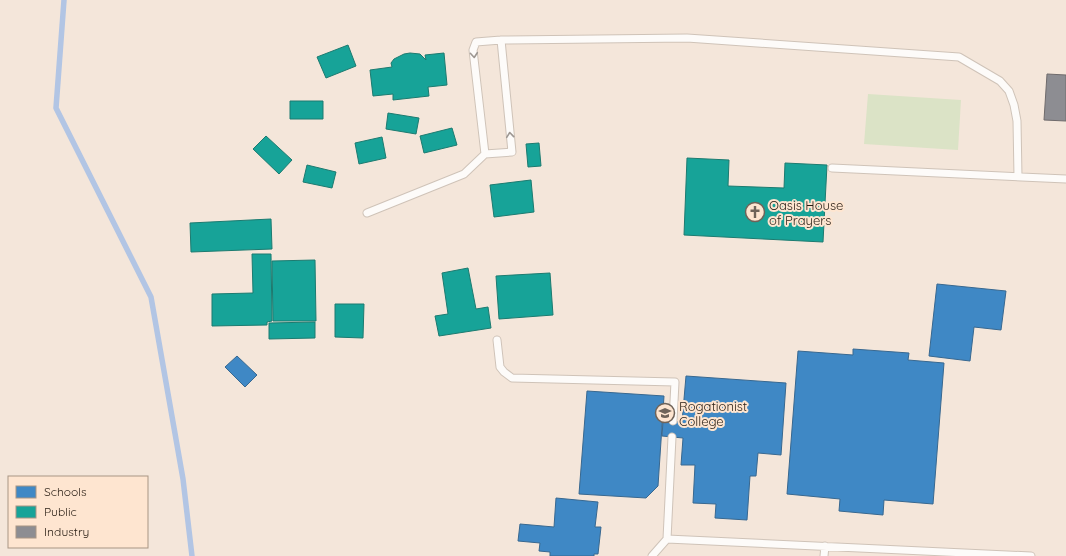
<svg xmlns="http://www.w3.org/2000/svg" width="1066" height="556" viewBox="0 0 1066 556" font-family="Quicksand,sans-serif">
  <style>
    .green { fill: #dbe3c6 }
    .schools { fill: #3f88c5; stroke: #386890 }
    .public { fill: #17a398; stroke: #1c7b70 }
    .industry { fill: #8d8d92; stroke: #6f6b6c }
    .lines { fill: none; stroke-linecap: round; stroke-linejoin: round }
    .stream { stroke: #b2c5e4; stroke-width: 5.5 }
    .lane-casing { stroke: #cfc3b8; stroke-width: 9 }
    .lane { stroke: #fdfbf9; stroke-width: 7 }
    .oneway { stroke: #9d9792 }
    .labels { text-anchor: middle; stroke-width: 4; stroke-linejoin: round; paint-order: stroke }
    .poi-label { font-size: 13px; fill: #281d13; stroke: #fee5d0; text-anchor: start }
  </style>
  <rect width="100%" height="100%" fill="#f4e6da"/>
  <path class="green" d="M868,94L961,100L958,150L864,144Z"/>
  <path class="schools" d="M937,284L1006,291L1001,330L974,327L970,361L929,356Z
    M853,349L909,353L908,360L944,363L933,504L884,500L883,515L839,511L840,499L787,494L798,351L853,355Z
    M237,356L257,375L245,387L225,367Z
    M686,376L786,383L781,455L758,453L756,476H750L747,520L715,518L716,504L693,503L695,465H681L683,438L662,436L663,421L682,422Z
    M587,391L664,396L658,486L646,498L579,494Z
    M556,498L598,502L595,527H601L598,554H594V556H550V552L539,551L540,543L518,541L520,524L554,527Z"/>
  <path class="public" d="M348,45L356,66L326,78L317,57Z
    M410,53L420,54L426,60L425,55L444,53L447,85L428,87L429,96L393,100V94L373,96L370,70L392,67L391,63L394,59L404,54Z
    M290,101H323V119H290Z
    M388,113L419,118L416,134L386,129Z
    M452,128L457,145L424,153L420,136Z
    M266,136L292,160L279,174L253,149Z
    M382,137L386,158L359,164L355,143Z
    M539,143L541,166L528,167L526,144Z
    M687,158L729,160L728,186L784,188L785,163L827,165L823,242L684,235Z
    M307,165L336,172L332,188L303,182Z
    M531,180L534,212L494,217L490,185Z
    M271,219L272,249L191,252L190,223Z
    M252,254H271L272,321L267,322V325L212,326V294L253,293Z
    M315,260L316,321H273L272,261Z
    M468,268L476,309L488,307L491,328L439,336L435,316L448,314L442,273Z
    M550,273L553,315L499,319L496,276Z
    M335,304H364L363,338L335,337Z
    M315,322V338L269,339V323Z"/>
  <path class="industry" d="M1047,74L1066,75V121L1044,120Z"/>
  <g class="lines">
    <path class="stream" d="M64,0L56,108L151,297L183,479L192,556"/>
    <defs>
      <path id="lane" d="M501,40L512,152L485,154L473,50L476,42L501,40L687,38L959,57L1000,81L1009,91L1014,105L1017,121L1018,177
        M832,168L1066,179
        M367,213L464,174L485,154
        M497,340L500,367L504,372L512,378L675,382L673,421
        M667,539L1031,556
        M652,556L667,539L672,437
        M824,556L825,546"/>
    </defs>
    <use href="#lane" class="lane-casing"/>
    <use href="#lane" class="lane"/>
  </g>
  <defs><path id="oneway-chevron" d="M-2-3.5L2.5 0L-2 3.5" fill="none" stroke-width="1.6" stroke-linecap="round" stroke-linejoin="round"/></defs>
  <g class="oneway">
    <use href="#oneway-chevron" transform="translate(474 55) rotate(85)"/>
    <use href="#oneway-chevron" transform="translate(510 135) rotate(-96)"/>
  </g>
  <defs>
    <symbol id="church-ring" viewBox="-11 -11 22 22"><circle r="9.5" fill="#fee5d0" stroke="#6f6359" stroke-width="1.5"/><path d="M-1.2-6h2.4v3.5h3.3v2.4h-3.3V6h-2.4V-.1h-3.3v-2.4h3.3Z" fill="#6f6359"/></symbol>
    <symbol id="university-ring" viewBox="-11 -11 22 22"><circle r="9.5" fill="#fee5d0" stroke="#6f6359" stroke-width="1.5"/><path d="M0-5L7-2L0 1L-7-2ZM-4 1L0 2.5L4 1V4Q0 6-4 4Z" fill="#6f6359"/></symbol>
  </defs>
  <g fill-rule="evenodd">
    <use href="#church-ring" x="744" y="201" width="22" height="22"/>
    <use href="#university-ring" x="654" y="402" width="22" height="22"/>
  </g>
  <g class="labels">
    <g class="poi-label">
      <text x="769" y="210">Oasis House<tspan x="769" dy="15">of Prayers</tspan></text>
      <text x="679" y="411">Rogationist<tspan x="679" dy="15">College</tspan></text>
    </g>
  </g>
  <rect x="8" y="476" width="140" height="72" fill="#fee5d0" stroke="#a89584"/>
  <rect x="16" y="486" width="20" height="12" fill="#3f88c5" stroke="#a89584"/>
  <text x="44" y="496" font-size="12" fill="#281d13">Schools</text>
  <rect x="16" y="506" width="20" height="12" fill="#17a398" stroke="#a89584"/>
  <text x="44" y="516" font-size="12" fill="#281d13">Public</text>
  <rect x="16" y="526" width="20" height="12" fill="#8d8d92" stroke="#a89584"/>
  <text x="44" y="536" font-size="12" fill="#281d13">Industry</text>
</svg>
